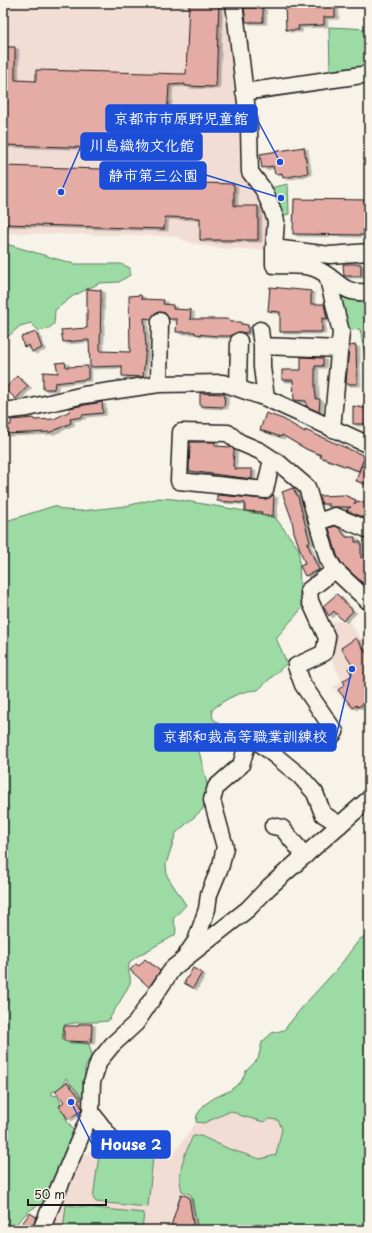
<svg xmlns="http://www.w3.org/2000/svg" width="372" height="1233" viewBox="0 0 372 1233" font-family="'Playpen Sans','Klee One',sans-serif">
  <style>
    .built { fill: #f2ddd4 }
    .green { fill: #9cdba3; stroke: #5c7c60 }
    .building { fill: #e5aba5; stroke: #1c1c1c; filter: url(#shadow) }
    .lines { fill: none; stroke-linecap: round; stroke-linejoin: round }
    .minor-casing { stroke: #1c1c1c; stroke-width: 19 }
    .minor { stroke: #f7f3e8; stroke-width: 16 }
    .leader { fill: none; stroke: #1d4ed8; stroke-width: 1.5 }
    .callout-dot { fill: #1d4ed8; stroke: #f7f3e8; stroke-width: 1.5 }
    .callout { fill: #1d4ed8; stroke: #1d4ed8; stroke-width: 1.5 }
    .callout-label { font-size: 15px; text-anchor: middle; font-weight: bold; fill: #fff }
  </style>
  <defs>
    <filter id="shadow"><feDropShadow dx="3.5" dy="2" stdDeviation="0" flood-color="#0004"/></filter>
  </defs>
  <rect width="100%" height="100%" fill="#f7f3e8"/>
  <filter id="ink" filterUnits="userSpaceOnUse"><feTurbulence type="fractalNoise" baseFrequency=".025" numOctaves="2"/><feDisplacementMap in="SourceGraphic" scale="8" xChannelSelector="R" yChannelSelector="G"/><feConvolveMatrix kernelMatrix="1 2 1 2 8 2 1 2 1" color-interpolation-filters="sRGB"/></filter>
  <g filter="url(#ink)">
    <path class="built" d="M3,3H227L242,116L268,214L269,250L218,248L191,243L175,236L3,233Z
      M340,621L350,623L369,650V707L352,710L333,687L342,681L330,656L326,622Z
      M231,1111L242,1116L264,1122L269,1119L278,1120L283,1127L280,1142L276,1155L262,1159L229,1149L201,1136L187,1148L179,1181L191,1195L198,1230H47L73,1169L82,1158L104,1139L115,1135L138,1140L156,1150L165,1159H170L196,1122L204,1123Z"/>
    <path class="green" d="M329,27L369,29V65L330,71Z
      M288,184L289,214L281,216L270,188Z
      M3,243L74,264H121L130,268V275L119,282L100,283L73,296L55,310L54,324L48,329L39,331L31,323L20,326L3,341Z
      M335,290L369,298V377L360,329L344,331Z
      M159,498L174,499L274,516L299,549L300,595L304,606L276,638L287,663L258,690C243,690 224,699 212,710L213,719L218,722V729L199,743L198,747L209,792L202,810L176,833L166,864L167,876L186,905L173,919L176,929L175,935C166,941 135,956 130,962C126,970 132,977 130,983C124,996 115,1009 108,1021C93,1023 79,1021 64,1025L62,1040L89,1044L92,1055L85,1068L86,1102L66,1078L62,1087L52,1092V1095L58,1096L67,1121L74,1131L45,1202L30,1210L16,1224L5,1227L3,1230V522L54,506L64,510L81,511L126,506Z
      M369,933V1230H198L191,1195L182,1191C176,1173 185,1153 193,1136H201L229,1149L260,1159L276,1155L282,1129L278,1120L269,1119L264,1122L242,1116L231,1111L204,1123L196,1122L197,1115L204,1105L214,1098L229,1091L241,1082L246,1071L258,1059L262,1042L272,1033L284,1030L304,1005L338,968L359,940Z
      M100,1148L146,1151L153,1157L148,1207L96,1202L93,1198Z
      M66,1205L144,1213L142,1230H63Z"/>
    <path class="building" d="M189,3H219L216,87L185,86V84L169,85L165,150L3,145V47H15V80L36,81V70L186,74Z
      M285,3H335V17H324V25L298,26L299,30H286Z
      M244,8H263V22H246Z
      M304,147L308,173L283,178L282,173L275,174L273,166L262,168L260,154Z
      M3,166L166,171V182L234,184V206H258V240H200V218L165,217L164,229L3,224Z
      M294,199L369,200V227H364V235L293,234Z
      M343,264H361V276H344Z
      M270,287L311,291V304H324L327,319L322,318V332H280V312L268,311Z
      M87,289L101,290L100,351L130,352L129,296L141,295L142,299L164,300L163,304L173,305V309L191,310L190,319H229L230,322H241V324L248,325V333L239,332L230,336H218L195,334V332H176L177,319H169L165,313L160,312L155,313L151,319L144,318L146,347L143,377L122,376V366L90,367L89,340L63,342L61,330L87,328Z
      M36,332L42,348L32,352L29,345L24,347L21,337Z
      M356,345L357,384H346L349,346Z
      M301,357L323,358V366H315V386L316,399H320L319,412L306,406V401L294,400L293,380H282V370H301Z
      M65,362L66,367L88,366V379L55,383L54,389H43V372L58,373L56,363Z
      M17,376L28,386L16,399L5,389Z
      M200,393L225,394L224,407L200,406Z
      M102,402L103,413L82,415V417L70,419L71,423L51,432L3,434V425H11V420L34,418V420L54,419L70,411L69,408Z
      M353,406L369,409V424H353Z
      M266,413L283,419L305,432V430L365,456L359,471L320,457L321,455L306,449L282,435L281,437L260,430Z
      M190,442H215V446L231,447L234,450L233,466H235V469H252V479L189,471Z
      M361,466L369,468V485L356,481Z
      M293,488L298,497L310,542L307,543L319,570L305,576L300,566L305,564L294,532L292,520L282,492Z
      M217,495L264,499L274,495L273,516L261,515L262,512L245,511V503L217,501Z
      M344,495L356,500L354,504L358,501L369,505V520L346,510L351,507H329V504H322L319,496Z
      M335,526L339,528L346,537H355V542H361V558L369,554V586L367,587L342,564L337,555L329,528Z
      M337,594L353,611L343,621L334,611L329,616L323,606Z
      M356,638L369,657V700L358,707L356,705L353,708L338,690L345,684L343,681L352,675L348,668L352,665L341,648Z
      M145,959L160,971L149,987L130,970L136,964L139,966Z
      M193,968L202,973L193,988L184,983Z
      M79,1024H92L91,1042L64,1041V1026H79Z
      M67,1082L81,1099L78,1101L82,1108L81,1111L68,1119L59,1106L64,1102L55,1091Z
      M181,1194L189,1197L193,1223L191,1230H182L171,1226Z
      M30,1213L36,1217L32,1230H17Z"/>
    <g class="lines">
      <defs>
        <path id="minor" d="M234,3L249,128L250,172L263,189L271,206L276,221L274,248L330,255L369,252
          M244,92L369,74
          M274,248V265C286,266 303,264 314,268C338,277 339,295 369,292
          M327,275L341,332L332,429
          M260,330L262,346
          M159,384L160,321
          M238,388L239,341
          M266,398L262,367V346L340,349
          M3,411L28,408L84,395L159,384L223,383L266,398L369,445
          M272,459L265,490L179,481L181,432L228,433L239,442L260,451L280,464L307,487L328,559L335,570L369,602
          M318,522L335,516L369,530
          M331,737L335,732L303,685L296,666L324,653L327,638L310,601L309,590L335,570
          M273,826L282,828L305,856
          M187,954L196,941L207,909L209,894L221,865L225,847L212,800L216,787L241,765L250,735L300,776L315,793L323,814L340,825
          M91,1112L110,1137
          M41,1230L91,1112L92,1082L99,1061L112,1045L136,1023L173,968L248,909L269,887L369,799"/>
      </defs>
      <use href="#minor" class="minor-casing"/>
      <use href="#minor" class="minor"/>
    </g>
  </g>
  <path class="leader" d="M280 162L257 119M61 192L81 146M281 198L206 175M352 669L336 737M71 1102L92 1144"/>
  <g class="callout-dot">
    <circle cx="280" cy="162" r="4"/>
    <circle cx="61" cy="192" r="4"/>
    <circle cx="281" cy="198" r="4"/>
    <circle cx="352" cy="669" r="4"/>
    <circle cx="71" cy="1102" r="4"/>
  </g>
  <g class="callout">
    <rect x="106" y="105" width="151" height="27" rx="4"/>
    <rect x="81" y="133" width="121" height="27" rx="4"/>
    <rect x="100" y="162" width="106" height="27" rx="4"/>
    <rect x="155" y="724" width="181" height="27" rx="4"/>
    <rect x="92" y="1131" width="78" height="27" rx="4"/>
  </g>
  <g class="callout-label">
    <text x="181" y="124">京都市市原野児童館</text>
    <text x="142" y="151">川島織物文化館</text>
    <text x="153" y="181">静市第三公園</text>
    <text x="245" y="742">京都和裁高等職業訓練校</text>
    <text x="131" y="1150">House 2</text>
  </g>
  <rect width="372" height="1233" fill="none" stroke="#f7f3e8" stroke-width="16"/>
  <rect x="8" y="8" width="356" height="1217" fill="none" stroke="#1c1c1c" stroke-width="1.5" filter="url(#ink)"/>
  <path d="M28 1199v6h78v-6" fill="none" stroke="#1c1c1c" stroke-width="2"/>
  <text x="34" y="1199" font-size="12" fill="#1c1c1c" stroke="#f7f3e8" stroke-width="3" paint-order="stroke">50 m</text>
</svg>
